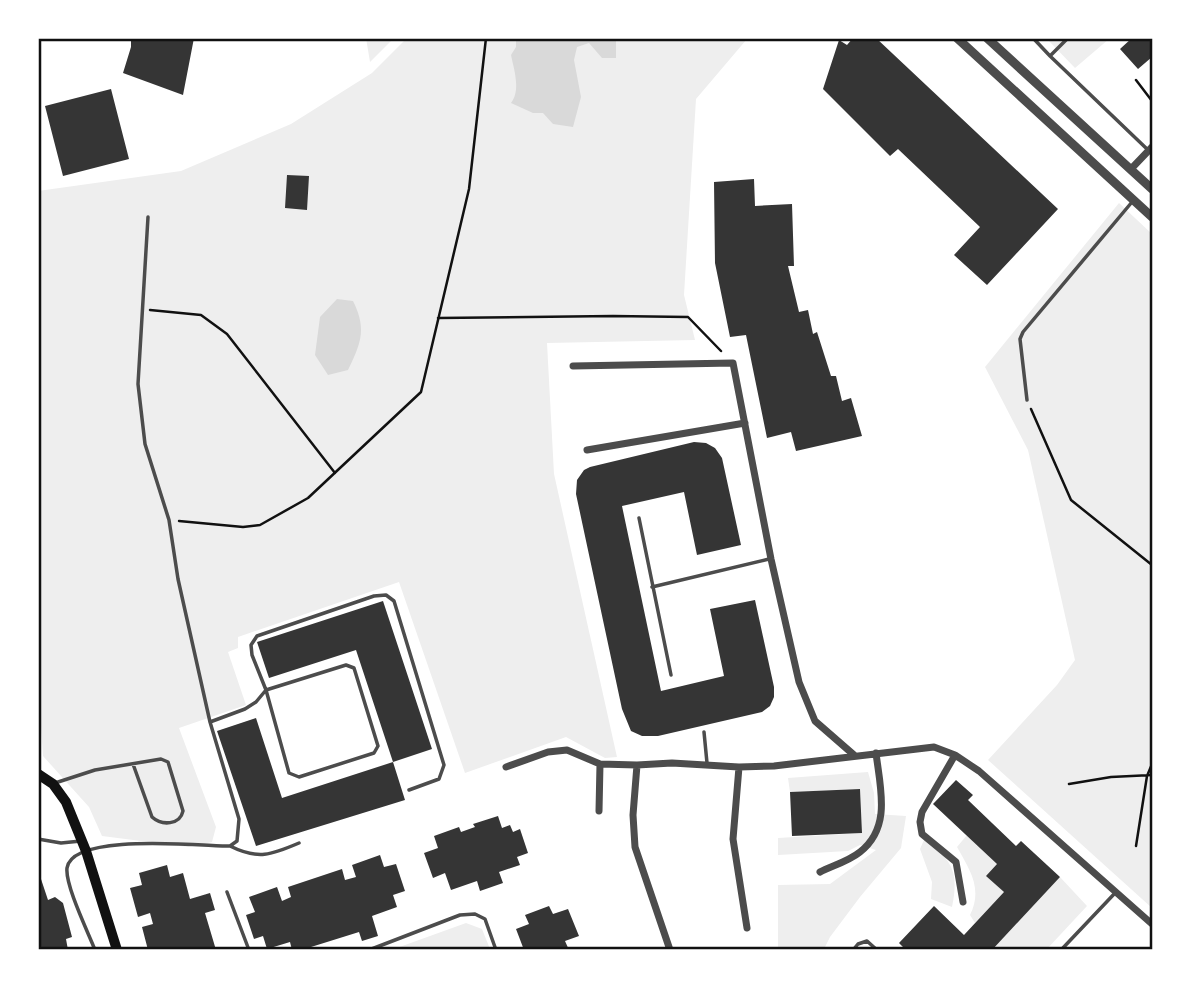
<svg xmlns="http://www.w3.org/2000/svg" width="1191" height="988" viewBox="0 0 1191 988" font-family="'PT Serif',serif">
  <style>
    .green { fill: #eee }
    .water { fill: #d9d9d9 }
    .building { fill: #353535 }
    .lines { fill: none; stroke-linecap: round; stroke-linejoin: round }
    .path { stroke: #111; stroke-width: 2.5 }
    .service { stroke: #4c4c4c; stroke-width: 3.5 }
    .minor { stroke: #4c4c4c; stroke-width: 7 }
    .tertiary { stroke: #4c4c4c; stroke-width: 9 }
    .secondary { stroke: #111; stroke-width: 10 }
    .neatline { fill: none; stroke: #111; stroke-width: 2.5 }
  </style>
  <rect width="100%" height="100%" fill="#fff"/>
  <path class="green" d="M366,38H393V39L370,62Z
    M406,39H747L696,99L684,295L695,340L547,343L554,474L617,757L605,758L566,737L465,773L399,582L238,637V648L228,652L246,705L179,728L216,827L212,842L188,847L102,836L89,807L43,756L41,726H39L38,191L181,171L291,124L372,73Z
    M1047,39H1109L1075,68Z
    M1119,203L1152,234V908L988,760L1057,685L1075,660L1028,450L985,367Z
    M868,772L874,793L875,814L906,816L901,848L860,897L830,937L824,949L778,950V885L830,884L876,850L860,845L848,851L778,855V838L862,833L860,789L790,792L788,778Z
    M967,835L997,864L987,876L1004,892L975,923L970,915C983,889 970,870 957,847Z
    M924,840C953,859 959,873 952,907L931,899L932,882L920,849Z
    M1060,877L1087,906L1047,949L992,950Z
    M466,923L482,929L490,949H394Z"/>
  <path class="water" d="M516,39H616V58H602L589,43L577,47L574,60L581,97L573,127L553,124L543,113H533L511,103C521,90 514,70 511,55L516,47Z
    M337,299L353,301C367,329 361,343 348,370L328,375L315,355L320,317Z"/>
  <path class="building" d="M131,38H194L183,95L123,73L131,47Z
    M853,38H876L1058,209L987,285L954,255L980,227L898,149L890,156L823,89L839,40L847,45Z
    M1132,38H1152V57L1138,69L1120,49Z
    M111,89L129,159L63,176L45,106Z
    M287,175L309,176L307,210L285,208Z
    M754,179L755,206L792,204L794,266H788L799,312L808,310L813,334L817,332L831,376H836L842,401L851,398L862,436L796,451L791,432L767,438L746,335L730,337L715,263L714,182Z
    M694,442L706,443L715,448L722,458L741,545L697,555L684,492L622,506L661,691L724,676L710,609L755,600L774,687V697L770,706L762,712L658,736H642L631,731L622,709L576,494L577,480L584,470L590,467Z
    M383,601L432,749L393,762L356,650L269,678L257,642Z
    M256,718L282,798L393,762L405,800L256,846L217,731Z
    M956,780L973,795L968,800L1016,846L1021,841L1060,877L992,950H906L899,943L934,906L964,935L1004,892L986,876L997,864L933,804Z
    M860,789L862,833L792,836L790,792Z
    M498,816L502,828L510,825L513,832L520,829L528,853L517,857L520,865L499,872L503,883L480,891L477,881L451,890L445,873L433,878L424,853L438,848L434,836L459,827L461,832L475,827L473,824Z
    M380,855L384,867L396,864L405,891L393,895L397,907L372,916L378,936L362,941L359,932L311,947L312,950H292L290,942L267,949L263,936L254,939L246,915L255,912L249,897L277,887L282,901L291,897L288,887L342,869L345,880L356,877L352,865Z
    M167,865L170,877L183,873L190,899L210,893L215,910L205,913L216,950H148L142,927L153,924L150,913L138,917L130,888L142,885L139,873Z
    M38,870L48,900L55,897L63,903L72,937L66,939L68,950H38Z
    M549,906L553,914L568,909L579,936L565,941L569,950H524L516,929L529,924L525,915Z"/>
  <g class="lines">
    <path class="path" d="M1136,80L1152,101
      M150,310L201,315L227,334L335,473
      M438,318L613,316L688,317L721,351
      M1031,409L1071,500L1152,565
      M179,521L243,527L260,525L308,498L421,392L469,189L486,38
      M1069,784L1111,777L1152,775
      M1136,846L1147,776L1152,764"/>
    <path class="service" d="M1033,38L1050,56
      M1068,38L1050,56L1147,149
      M148,217L138,384L145,444L169,520L178,579L210,722
      M1027,400L1020,339L1023,332L1132,202
      M639,518L671,675
      M652,587L769,559
      M704,732L707,763
      M55,783L95,770L161,759L168,762L183,811C180,825 162,826 152,817L133,764
      M38,839L61,843L81,841
      M230,846C258,860 271,855 299,843
      M227,892L249,950
      M95,950C88,932 65,885 67,868C72,832 202,846 230,846L237,841L239,819L210,722L245,709L256,702L266,690L346,665L354,668L378,746L374,753L299,777L289,773L266,690L252,655L251,645L257,636L374,596L386,595L394,601L444,765L439,779L409,790
      M369,950L460,915L475,914L485,919L496,950
      M853,950L858,944L867,941L877,950
      M1061,950L1116,892"/>
    <path class="minor" d="M1131,169L1152,147
      M573,366L733,363L771,559L799,682L815,721L854,755
      M587,450L745,423
      M955,755L922,812L920,822L922,834L956,862L963,902
      M637,765L633,815L635,847L670,950
      M506,767L548,752L567,750L600,764L637,765L672,763L739,767L774,766L934,747L955,755L979,771L1152,924
      M739,767L733,839L747,928
      M599,811L600,764
      M820,872C832,866 849,861 860,852C892,827 880,787 876,753"/>
    <path class="tertiary" d="M957,38L1152,217
      M987,38L1152,189"/>
    <path class="secondary" d="M38,774L53,784L66,802L86,851L117,950"/>
  </g>
  <rect width="1191" height="988" fill="none" stroke="#ffffff" stroke-width="80"/>
  <rect x="40" y="40" width="1111" height="908" class="neatline"/>
</svg>
